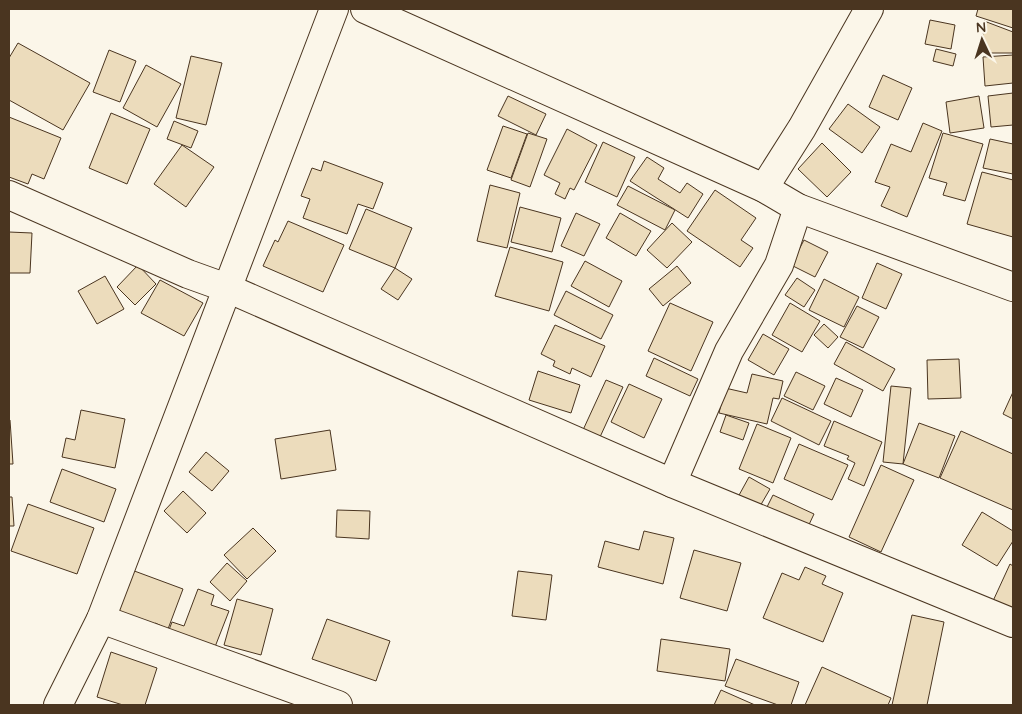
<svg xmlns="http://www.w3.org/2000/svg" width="1022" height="714" font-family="Quicksand,sans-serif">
  <rect width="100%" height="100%" fill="#fbf6e9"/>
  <g fill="#ecdcbc" stroke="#4a3520">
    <path d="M978 9H1013V28L976 16Z"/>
    <path d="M930 20 955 25 951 49 925 44Z"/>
    <path d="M984 21 1013 32V53H981Z"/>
    <path d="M18 43 90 83 63 130 9 100V58Z"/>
    <path d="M936 49 956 54 953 66 933 61Z"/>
    <path d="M109 50 136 61 120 102 93 92Z"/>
    <path d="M1013 55V83L985 86 983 57Z"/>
    <path d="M191 56 222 63 206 125 176 118Z"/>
    <path d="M146 65 181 84 157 127 123 108Z"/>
    <path d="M883 75 912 88 898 120 869 107Z"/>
    <path d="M1013 93V125L991 127 988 96Z"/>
    <path d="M508 96 546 114 536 135 498 116Z"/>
    <path d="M979 96 984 128 950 133 946 102Z"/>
    <path d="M848 104 880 127 862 153 829 129Z"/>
    <path d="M111 113 150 129 127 184 89 168Z"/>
    <path d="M9 117 61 138 44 179 32 174 28 184 9 177Z"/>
    <path d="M174 121 198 131 191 148 167 139Z"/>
    <path d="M923 123 942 131 907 217 881 206 890 187 875 182 891 144 911 152Z"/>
    <path d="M503 126 527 134 511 178 487 170Z"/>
    <path d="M567 129 597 145 574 190 570 188 565 199 555 194 560 183 544 175Z"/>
    <path d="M528 133 547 139 530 187 511 180Z"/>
    <path d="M943 133 983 144 965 201 943 195 947 183 929 178Z"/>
    <path d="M990 139 1013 144V174L983 168Z"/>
    <path d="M603 142 635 157 617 197 585 182Z"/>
    <path d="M822 143 851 172 827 197 798 169Z"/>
    <path d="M182 145 214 167 186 207 154 184Z"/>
    <path d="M647 157 664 168 658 179 680 193 687 183 703 194 688 218 630 181Z"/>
    <path d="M324 161 383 183 373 209 358 204 347 234 303 218 310 199 301 196 312 168 321 171Z"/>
    <path d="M982 172 1013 180V237L967 224Z"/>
    <path d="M490 185 520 193 507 248 477 241Z"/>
    <path d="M628 186 675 210 665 230 617 205Z"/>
    <path d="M715 190 756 218 741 240 753 248 740 267 687 231Z"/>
    <path d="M520 207 561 218 552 252 511 242Z"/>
    <path d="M366 209 412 228 395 268 349 249Z"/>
    <path d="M576 213 600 224 584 256 561 246Z"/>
    <path d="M620 213 651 231 636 256 606 238Z"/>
    <path d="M288 221 344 245 323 292 263 266 275 240 278 242Z"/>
    <path d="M672 223 692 242 667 268 647 250Z"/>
    <path d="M9 232 32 233 30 273H9Z"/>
    <path d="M804 240 828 252 815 277 791 265Z"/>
    <path d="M510 247 563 262 549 311 495 296Z"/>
    <path d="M585 261 622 281 609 307 571 286Z"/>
    <path d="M877 263 902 274 886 309 862 298Z"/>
    <path d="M138 265 156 284 135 305 117 287Z"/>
    <path d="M677 266 691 283 663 306 649 289Z"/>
    <path d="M395 268 412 279 398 300 381 289Z"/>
    <path d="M105 276 124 309 97 324 78 291Z"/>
    <path d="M797 278 815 290 804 307 785 295Z"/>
    <path d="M824 279 859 297 844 327 809 310Z"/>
    <path d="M160 280 203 303 184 336 141 313Z"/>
    <path d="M566 291 613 315 601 339 554 315Z"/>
    <path d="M670 303 713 322 691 371 648 351Z"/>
    <path d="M790 303 820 321 802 352 772 335Z"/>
    <path d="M857 306 879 317 863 348 840 337Z"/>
    <path d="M824 324 838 337 828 348 814 335Z"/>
    <path d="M555 325 605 346 591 377 572 368 570 374 553 366 555 361 541 354Z"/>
    <path d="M763 334 789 349 774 375 748 360Z"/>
    <path d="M846 342 895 369 883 391 834 364Z"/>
    <path d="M654 358 698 379 690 396 646 376Z"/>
    <path d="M959 359 961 398 928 399 927 360Z"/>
    <path d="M538 371 580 385 571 413 529 400Z"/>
    <path d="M796 372 825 386 813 410 784 396Z"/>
    <path d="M752 374 783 381 779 399 773 398 767 424 719 413 725 388 747 393Z"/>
    <path d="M836 378 863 390 851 417 824 404Z"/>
    <path d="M606 380 623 387 600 437 583 430Z"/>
    <path d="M629 384 662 399 644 438 611 422Z"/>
    <path d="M891 386 911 388 903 464 883 462Z"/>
    <path d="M1013 392V419L1003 414Z"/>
    <path d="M782 398 831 421 819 445 771 421Z"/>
    <path d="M81 410 125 419 115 468 62 457 66 438 75 440Z"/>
    <path d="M726 415 749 423 743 440 720 432Z"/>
    <path d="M9 420H10L13 464H9Z"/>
    <path d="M834 421 882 442 864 486 848 479 855 463 847 459 849 456 824 446Z"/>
    <path d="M919 423 955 436 939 478 903 464Z"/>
    <path d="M757 424 791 438 773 483 739 469Z"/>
    <path d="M330 430 336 470 281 479 275 439Z"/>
    <path d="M961 431 1013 454V510L940 478Z"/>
    <path d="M799 444 848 465 832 500 784 479Z"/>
    <path d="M206 452 229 471 212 491 189 472Z"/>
    <path d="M881 465 914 480 881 552 849 537Z"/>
    <path d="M62 469 116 489 104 522 50 502Z"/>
    <path d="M749 477 770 489 759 508 738 497Z"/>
    <path d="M183 491 206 513 187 533 164 511Z"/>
    <path d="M773 495 814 514 806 531 765 511Z"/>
    <path d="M9 497H12L14 526H9Z"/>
    <path d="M28 504 94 528 77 574 11 551Z"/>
    <path d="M337 510 370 511 369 539 336 537Z"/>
    <path d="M982 512 1013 531V541L997 566 962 545Z"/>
    <path d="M253 528 276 551 247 579 224 555Z"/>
    <path d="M644 531 674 538 663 584 598 567 605 541 639 550Z"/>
    <path d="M694 550 741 563 727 611 680 598Z"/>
    <path d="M227 563 247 581 230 601 210 582Z"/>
    <path d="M1010 564 1013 566V611L993 601Z"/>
    <path d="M805 567 826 576 822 584 843 593 823 642 763 618 782 573 799 580Z"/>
    <path d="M129 569 183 589 168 629 155 623 151 634 110 619Z"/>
    <path d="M518 571 552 575 546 620 512 616Z"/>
    <path d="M198 589 214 595 211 605 229 611 213 652 167 635 172 622 184 626Z"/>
    <path d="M237 599 273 609 261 655 224 645Z"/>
    <path d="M912 615 944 622 927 705H892Z"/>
    <path d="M327 619 390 641 376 681 312 659Z"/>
    <path d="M661 639 730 649 725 681 657 671Z"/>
    <path d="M111 652 157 668 145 705H123L97 697Z"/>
    <path d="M736 659 799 682 791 705H778L725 686Z"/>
    <path d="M822 667 891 698 888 705H805Z"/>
    <path d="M721 690 755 705H714Z"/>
  </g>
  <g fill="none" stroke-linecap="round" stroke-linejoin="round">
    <g stroke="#4a3520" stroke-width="30">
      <g id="minor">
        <path d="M365 9 764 188 798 208 1013 287"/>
        <path d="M764 188 802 128 869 9"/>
        <path d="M9 195 188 274 227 288 672 483 1013 623"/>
        <path d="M672 483 729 351 779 265 798 208"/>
        <path d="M101 619 338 705"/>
        <path d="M58 705 101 619 334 9"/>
      </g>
    </g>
    <use href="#minor" stroke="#fbf6e9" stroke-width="28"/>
  </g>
  <rect width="1022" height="714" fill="none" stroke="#4a3520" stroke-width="20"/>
  <g transform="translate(982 40) rotate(356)" stroke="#fbf6e9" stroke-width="4" paint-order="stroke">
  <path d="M0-4L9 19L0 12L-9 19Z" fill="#4a3520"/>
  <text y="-8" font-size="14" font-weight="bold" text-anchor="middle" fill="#4a3520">N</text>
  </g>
</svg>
